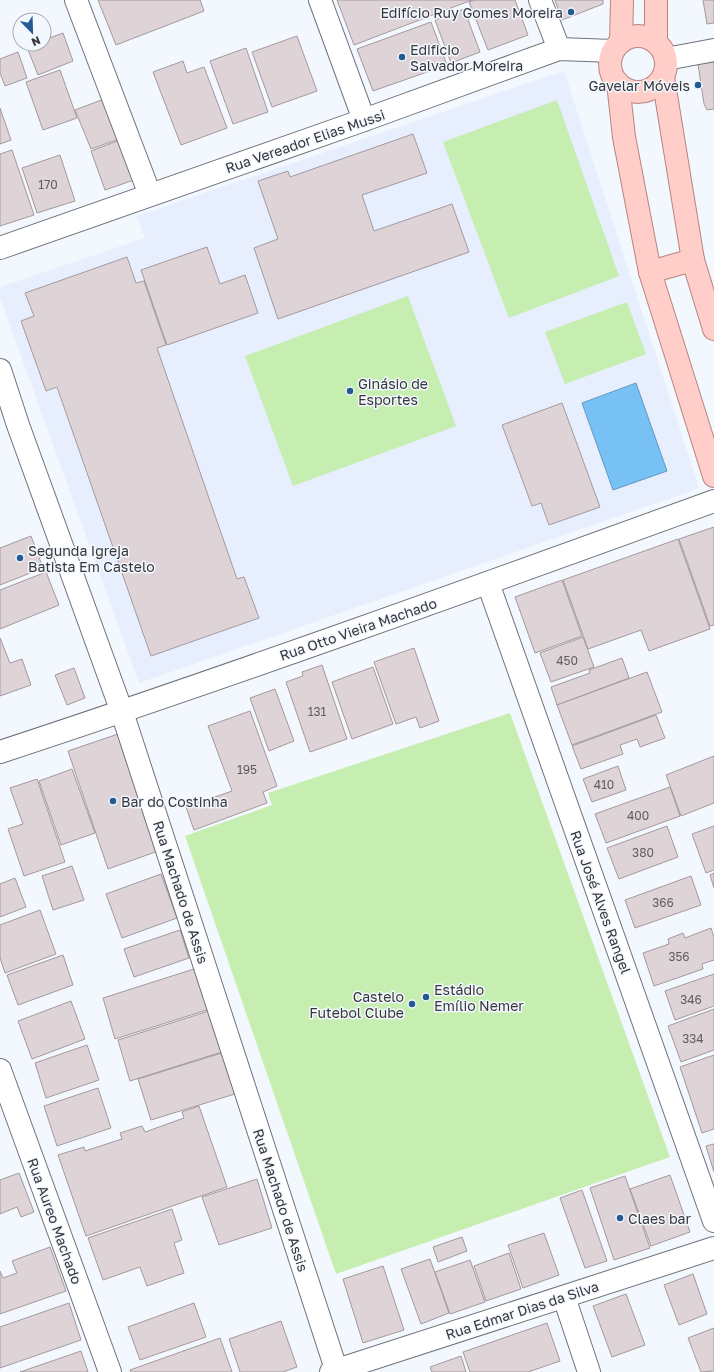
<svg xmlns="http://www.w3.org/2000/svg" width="714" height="1372" font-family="'Golos Text',sans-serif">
  <rect width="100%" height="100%" fill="#f3f7fe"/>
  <path fill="#e7eefe" d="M564 71 699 488 139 683 0 298V287L145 238 137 216Z"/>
  <g fill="#c5eeb0">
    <path d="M557 100 619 276 509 318 443 142Z"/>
    <path d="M408 296 456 426 293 486 245 356Z"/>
    <path d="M627 302 646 354 565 384 545 332Z"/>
    <path d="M510 713 670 1157 336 1274 185 836 272 805 268 793Z"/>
  </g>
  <path fill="#78c1f4" stroke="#6498bc" d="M636 383 667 471 613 490 582 403Z"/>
  <g fill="#ded3d7" stroke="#a4999d">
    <path d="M98 0H200L204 11 116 45Z"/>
    <path d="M337 0H472L354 45Z"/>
    <path d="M475 0H515L528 35 488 50 469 2Z"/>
    <path d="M555 0H603V4L562 20Z"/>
    <path d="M703 0H714V23L707 24Z"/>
    <path d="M464 9 480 52 451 63 435 20Z"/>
    <path d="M431 22 447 65 373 91 357 49Z"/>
    <path d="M63 33 73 61 38 75 27 47 35 44H44V40Z"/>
    <path d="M297 36 317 91 272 107 252 52Z"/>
    <path d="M246 48 268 112 233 124 210 61Z"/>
    <path d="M18 52 27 78 5 86 0 73V59Z"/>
    <path d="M183 61 187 73 204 67 227 128 181 145 153 72Z"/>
    <path d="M714 62V109L707 110 704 104 698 64Z"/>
    <path d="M60 70 77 118 43 130 26 82Z"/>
    <path d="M104 99 119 139 91 149 75 110Z"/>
    <path d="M0 108 11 140 0 144Z"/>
    <path d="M413 134 427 173 362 195 374 231 452 204 469 252 278 319 254 248 278 239 258 181 288 171 290 177Z"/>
    <path d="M120 140 134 180 105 190 91 151Z"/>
    <path d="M12 150 34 215 0 226V154Z"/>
    <path d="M60 155 75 201 37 213 22 168Z"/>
    <path d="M207 247 220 284 245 275 258 313 167 345 141 270Z"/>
    <path d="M127 257 136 283 144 281 166 345 157 348 237 579 244 577 259 618 151 656 57 387 46 391 21 321 34 316 25 293Z"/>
    <path d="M562 403 600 507 549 525 541 503 532 506 502 425Z"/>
    <path d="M714 527V625L710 626 679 539Z"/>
    <path d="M31 536 43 568 0 585V548Z"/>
    <path d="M678 539 710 629 649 651 641 630 588 649 563 580Z"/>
    <path d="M46 572 59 605 0 629V590Z"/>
    <path d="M562 580 582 636 535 653 515 597Z"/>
    <path d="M583 637 594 667 551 682 540 653Z"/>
    <path d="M0 638 10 663 22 659 31 685 0 696Z"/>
    <path d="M414 648 439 721 420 728 416 717 396 724 374 662Z"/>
    <path d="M622 658 629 678 557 705 551 687 590 673 589 670Z"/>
    <path d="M322 665 347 739 310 752 286 682 303 676 302 672Z"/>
    <path d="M373 667 393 724 352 739 332 682Z"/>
    <path d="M74 668 85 698 67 705 55 675Z"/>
    <path d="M647 672 662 712 572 745 557 705Z"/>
    <path d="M275 689 294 741 269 751 250 698Z"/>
    <path d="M250 711 277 786 263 792 267 803 194 830 186 807 232 791 208 726Z"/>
    <path d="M656 715 665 738 640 747 637 739 620 745 623 754 581 769 572 746Z"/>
    <path d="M118 734 158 851 108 869 68 751Z"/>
    <path d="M714 756V803L681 816 666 775Z"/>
    <path d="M618 766 626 790 592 802 583 779Z"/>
    <path d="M72 769 95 833 61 845 39 781Z"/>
    <path d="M37 779 65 862 24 876 8 829 23 824 10 788Z"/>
    <path d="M670 787 680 816 606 843 595 814Z"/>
    <path d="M667 826 678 857 619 879 607 848Z"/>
    <path d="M714 826V870L706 873 692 834Z"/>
    <path d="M72 866 84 900 53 910 42 876Z"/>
    <path d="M714 873V888L710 875Z"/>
    <path d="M161 874 177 918 122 938 106 894Z"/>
    <path d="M691 876 701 905 635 928 625 900Z"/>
    <path d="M15 878 26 907 0 917V884Z"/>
    <path d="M40 910 56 954 5 973 0 958V925Z"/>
    <path d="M711 928 714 937V960L702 964 703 969 654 986 643 953 669 944 668 939 683 933 685 938Z"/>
    <path d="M180 930 189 958 134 977 124 949Z"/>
    <path d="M63 955 73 985 18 1005 7 975Z"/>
    <path d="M197 968 210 1009 115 1039 103 998Z"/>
    <path d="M714 974V1006L675 1020 665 991Z"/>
    <path d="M71 1001 85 1039 32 1059 18 1021Z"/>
    <path d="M714 1009V1050L681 1062 668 1026Z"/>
    <path d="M212 1010 225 1051 130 1081 118 1040Z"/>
    <path d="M87 1045 99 1080 46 1098 35 1063Z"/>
    <path d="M225 1052 238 1093 151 1120 138 1079Z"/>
    <path d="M714 1055V1129L702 1133 680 1067Z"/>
    <path d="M98 1088 111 1128 57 1146 44 1106Z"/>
    <path d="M199 1106 227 1187 86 1236 58 1155 84 1147 85 1151 122 1139 120 1133 142 1126 145 1132 184 1118 182 1112Z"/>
    <path d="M714 1144V1172L706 1146Z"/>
    <path d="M19 1173 34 1212 21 1217 17 1207 0 1214V1180Z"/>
    <path d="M670 1175 690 1232 651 1246 630 1189Z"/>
    <path d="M625 1176 650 1248 614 1260 590 1188Z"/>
    <path d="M257 1179 272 1228 219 1245 202 1197Z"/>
    <path d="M582 1190 607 1261 585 1268 560 1198Z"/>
    <path d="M172 1209 182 1240 174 1243 184 1273 147 1286 140 1267 103 1280 88 1238Z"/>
    <path d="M544 1233 559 1275 523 1288 508 1245Z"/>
    <path d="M462 1237 467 1251 438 1262 433 1247Z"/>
    <path d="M50 1247 66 1291 0 1314V1271L3 1278 17 1273 12 1261Z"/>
    <path d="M509 1253 521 1289 486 1301 474 1266Z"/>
    <path d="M430 1259 449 1313 421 1324 401 1269Z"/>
    <path d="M470 1260 485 1302 450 1314 435 1272Z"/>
    <path d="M383 1266 404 1330 363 1343 343 1279Z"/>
    <path d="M693 1274 707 1314 679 1325 664 1285Z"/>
    <path d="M626 1294 645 1345 612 1357 593 1306Z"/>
    <path d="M69 1303 81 1340 0 1368V1327Z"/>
    <path d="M194 1303 206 1337 140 1360 128 1327Z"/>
    <path d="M281 1321 297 1367 283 1372H240L229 1339Z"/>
    <path d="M547 1323 560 1361 528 1372H470L463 1352Z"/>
    <path d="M714 1328V1371L701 1372 688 1338Z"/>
    <path d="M220 1338 232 1372H131L130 1370Z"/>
    <path d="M81 1351 88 1372H20Z"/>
    <path d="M461 1356 466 1372H432L430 1367Z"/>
  </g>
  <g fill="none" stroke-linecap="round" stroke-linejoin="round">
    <g stroke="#6f737b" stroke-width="24">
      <g id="street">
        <path d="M76 0 150 195"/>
        <path d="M320 0 364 120"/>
        <path d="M540 0 559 49"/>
        <path d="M666 59 714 50"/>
        <path d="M0 248 364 120 559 49 613 51"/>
        <path d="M0 370 18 425 122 712 337 1372"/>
        <path d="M488 583 714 1221"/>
        <path d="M0 752C240 673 477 587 714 501"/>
        <path d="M0 1070 110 1372"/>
        <path d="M564 1297 589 1372"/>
        <path d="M331 1372 714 1248"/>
      </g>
    </g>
    <g stroke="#b88480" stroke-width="24">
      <g id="primary">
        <circle cx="638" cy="64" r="28"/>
        <path d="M621 42 622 0"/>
        <path d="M656 42V0"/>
        <path d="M663 77 693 260 714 329"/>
        <path d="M618 83 624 137 650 272 714 476"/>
        <path d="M650 272 693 260"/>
      </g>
    </g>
    <use href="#street" stroke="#fff" stroke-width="22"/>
    <use href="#primary" stroke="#ffcec9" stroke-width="22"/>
  </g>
  <g fill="#245a92" stroke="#f3f7fe" stroke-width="1.5">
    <circle cx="571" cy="12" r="4"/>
    <circle cx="402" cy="57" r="4"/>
    <circle cx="698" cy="85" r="4"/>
    <circle cx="350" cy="391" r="4"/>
    <circle cx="20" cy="558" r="4"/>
    <circle cx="113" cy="801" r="4"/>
    <circle cx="426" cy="997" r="4"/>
    <circle cx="412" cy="1004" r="4"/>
    <circle cx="620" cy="1218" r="4"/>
  </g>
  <g text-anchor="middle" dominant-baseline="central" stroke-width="3" stroke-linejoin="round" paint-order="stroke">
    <g font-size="12" fill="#5f5e61">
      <text x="48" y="184">170</text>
      <text x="567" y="660">450</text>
      <text x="317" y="711">131</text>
      <text x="247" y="769">195</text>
      <text x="604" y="784">410</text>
      <text x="638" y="815">400</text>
      <text x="643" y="852">380</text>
      <text x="663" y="902">366</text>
      <text x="679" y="956">356</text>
      <text x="691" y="999">346</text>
      <text x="693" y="1038">334</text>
    </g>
    <g font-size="14" fill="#35373a" stroke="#f3f7fe" text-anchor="start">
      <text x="563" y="12" text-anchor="end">Edifício Ruy Gomes Moreira</text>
      <text x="410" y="49">Edificio<tspan x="410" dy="16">Salvador Moreira</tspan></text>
      <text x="690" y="85" text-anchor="end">Gavelar Móveis</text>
      <text x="358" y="383">Ginásio de<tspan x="358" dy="16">Esportes</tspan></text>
      <text x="28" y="550">Segunda Igreja<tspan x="28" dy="16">Batista Em Castelo</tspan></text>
      <text x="121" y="801">Bar do Costinha</text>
      <text x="434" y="989">Estádio<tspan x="434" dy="16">Emílio Nemer</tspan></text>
      <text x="404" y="996" text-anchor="end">Castelo<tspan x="404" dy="16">Futebol Clube</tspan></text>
      <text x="628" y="1218">Claes bar</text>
    </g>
    <g font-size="14" fill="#35373a" stroke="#f3f7fe">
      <text transform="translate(305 141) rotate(-19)">Rua Vereador Elias Mussi</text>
      <text transform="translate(358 629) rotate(-19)">Rua Otto Vieira Machado</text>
      <text transform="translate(181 892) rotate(72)">Rua Machado de Assis</text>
      <text transform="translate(601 902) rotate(70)">Rua José Alves Rangel</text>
      <text transform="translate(281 1200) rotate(72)">Rua Machado de Assis</text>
      <text transform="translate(55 1221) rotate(70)">Rua Aureo Machado</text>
      <text transform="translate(522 1310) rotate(-18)">Rua Edmar Dias da Silva</text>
    </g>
  </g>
  <g transform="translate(32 32) rotate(157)"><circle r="19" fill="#f3f7fe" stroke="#a7aab0"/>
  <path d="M0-3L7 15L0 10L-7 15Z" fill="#245a92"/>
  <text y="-6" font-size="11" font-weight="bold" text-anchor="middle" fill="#35373a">N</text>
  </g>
</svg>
